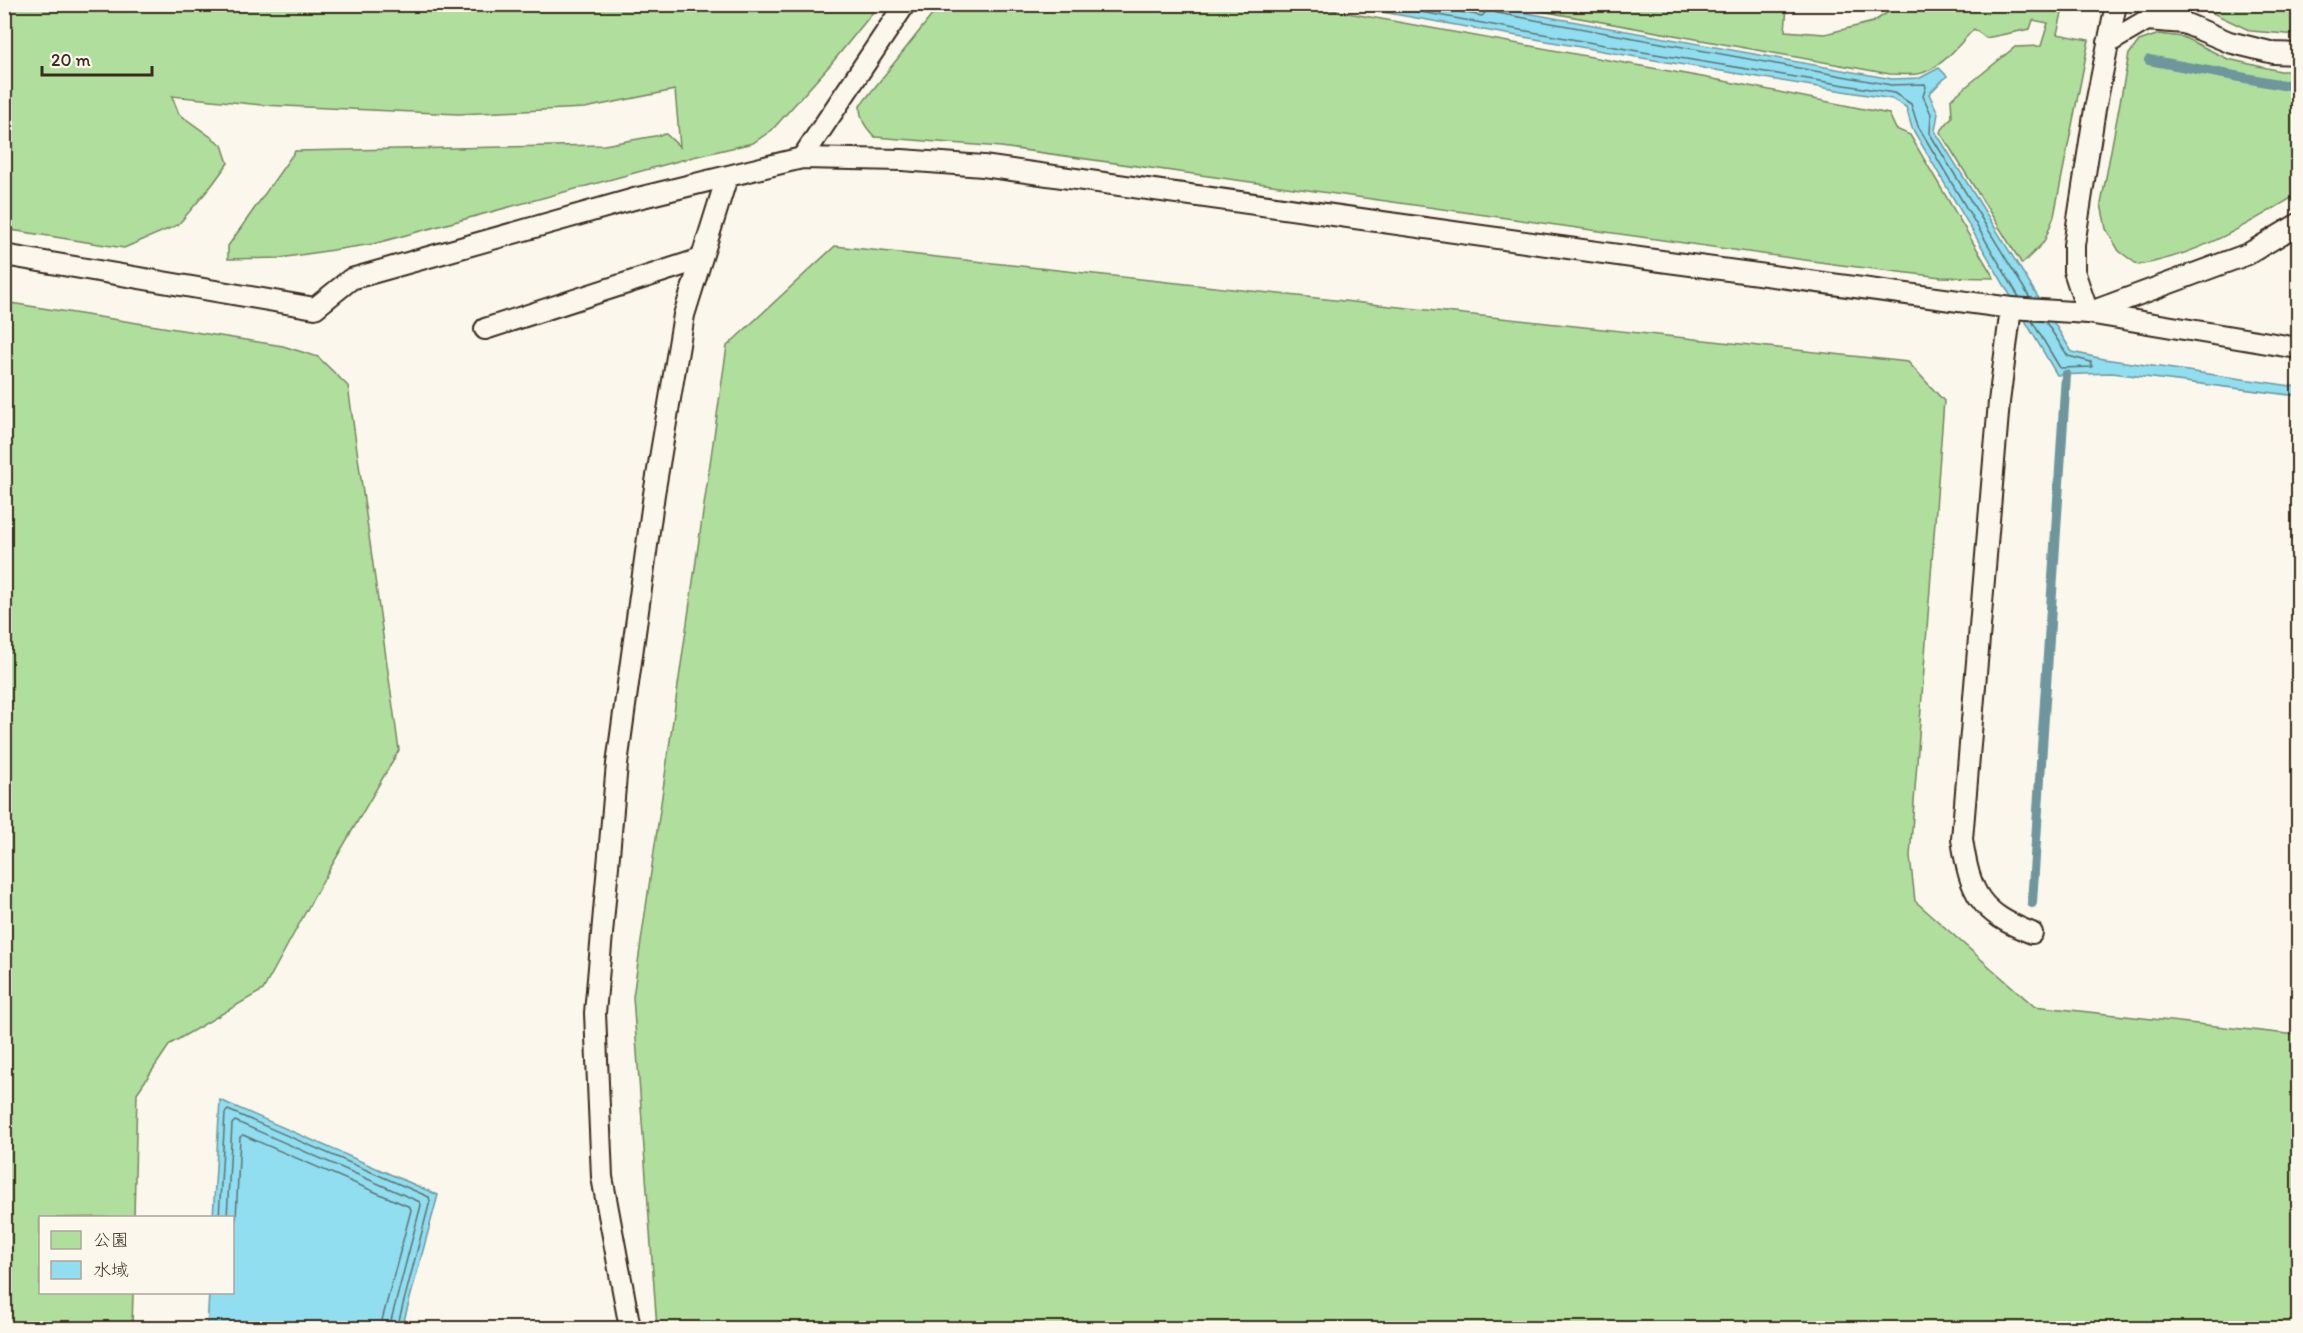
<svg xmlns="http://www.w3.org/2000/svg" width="2303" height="1333" font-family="Itim,'Klee One',sans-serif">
  <rect width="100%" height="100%" fill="#fbf7ec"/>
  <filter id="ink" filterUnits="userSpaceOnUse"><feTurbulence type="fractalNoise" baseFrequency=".0167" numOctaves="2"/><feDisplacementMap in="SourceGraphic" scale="12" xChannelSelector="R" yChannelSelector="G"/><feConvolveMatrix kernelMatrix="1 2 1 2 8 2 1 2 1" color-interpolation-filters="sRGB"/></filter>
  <g filter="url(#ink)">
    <g fill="#afde9d" stroke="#75845e" stroke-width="1.5">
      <path d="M4 5 5 4 879 5 831 64 772 130 753 143 693 157 373 244 280 258 228 259V246L295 151 604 145 666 134 680 147 675 90 585 108 458 114 262 105 172 96 179 114 222 145 228 163 212 185 178 225 124 248 5 229Z"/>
      <path d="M940 5H1304L1724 81 1889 114 1896 129 1910 135 1994 278 1941 277 1841 265 1001 147 875 137C866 128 860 120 860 106Z"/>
      <path d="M1508 5H1772L1787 7 1785 31 1825 34 1873 22 1899 5H2064L2057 34 2089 40 2054 216 2044 242 2022 264 1940 132 1952 117 1951 99 2015 47 2041 46 2048 23 2033 20 2030 29 1986 38 1974 29C1959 44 1941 70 1918 74 1909 75 1899 74 1890 74Z"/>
      <path d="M2201 5H2298V35L2251 31 2206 10Z"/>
      <path d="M2159 34 2183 37 2228 59 2280 71H2298V194C2246 225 2199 255 2138 265L2119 251 2106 229 2101 204 2129 54 2139 41Z"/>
      <path d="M835 246 1908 362 1944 401 1910 856 1915 901 2034 1006 2298 1035V1328H657L633 997 727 346Z"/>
      <path d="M4 302 283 346 318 357 348 386 399 750 321 884 263 990 170 1044 137 1093 134 1217 40 1218V1292L133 1293 132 1328H5Z"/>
    </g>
    <g fill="#90def0" stroke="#6e969c" stroke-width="1.5">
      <path d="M1343 5H1482L1892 79 1920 78 1939 68 1947 76 1929 94 1938 113 1935 131 2072 352 2104 359 2298 387V396L2112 373 2057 375 1912 128 1906 107 1892 99 1642 58Z"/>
      <path d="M220 1100 438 1195 402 1328H207L209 1293 232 1292V1218L213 1217Z"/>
    </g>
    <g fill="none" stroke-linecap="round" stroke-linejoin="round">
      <g stroke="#5d7272" stroke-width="1.5">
        <path d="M1377 4 1643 52 1894 93 1911 104 1918 126 2019 297"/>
        <path d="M1420 4 1482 16 1485 13 1484 4"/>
        <path d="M1491 4 1492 10 1497 13 1891 85 1925 84 1926 87 1923 96 1931 114 1930 134 2030 298"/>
        <path d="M2032 321 2060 368 2092 367 2091 362 2068 356 2045 321"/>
        <path d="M219 1218 225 1113 228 1110 429 1197 430 1201 397 1328"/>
        <path d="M227 1218 232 1124 235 1121 420 1202 421 1205 389 1328"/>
        <path d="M232 1228 236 1219 240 1137 243 1135 410 1207 411 1210 380 1328"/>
      </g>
      <g stroke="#6e969c" stroke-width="10">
        <path d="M2149 60 2283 85 2298 84"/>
        <path d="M2032 903 2066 375"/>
      </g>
      <g stroke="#3b2a1e" stroke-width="24">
        <g id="service">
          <path d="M2116 4 2095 109 2074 245V271L2088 313 2248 254 2298 224"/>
          <path d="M2167 4 2184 23 2229 42 2274 53 2298 54"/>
          <path d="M2108 43 2147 20 2184 23"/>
          <path d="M802 158 905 4"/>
          <path d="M4 255 315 308 351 279 634 199 802 158 902 160 983 166 1661 261 2011 308 2088 313 2298 348"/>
          <path d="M2011 308 1999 402 1962 839C1970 894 1980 913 2032 933"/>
          <path d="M485 329 701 259"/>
          <path d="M630 1328 602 1177 595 1013 617 764 654 494 684 315 727 177"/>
        </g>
      </g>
      <use href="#service" stroke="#fbf7ec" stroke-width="20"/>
    </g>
  </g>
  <rect width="2303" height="1333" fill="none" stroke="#fbf7ec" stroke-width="24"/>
  <rect x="12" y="12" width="2279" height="1309" fill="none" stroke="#3b2a1e" stroke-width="2" filter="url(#ink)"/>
  <rect x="39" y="1216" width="195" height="78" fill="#fbf7ec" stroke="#aea59a" stroke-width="1.5"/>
  <rect x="51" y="1231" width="30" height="18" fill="#afde9d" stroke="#aea59a" stroke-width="1.5"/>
  <text x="93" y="1246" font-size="18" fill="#3b2a1e">公園</text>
  <rect x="51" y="1261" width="30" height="18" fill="#90def0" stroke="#aea59a" stroke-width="1.5"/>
  <text x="93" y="1276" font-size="18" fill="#3b2a1e">水域</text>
  <path d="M42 66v9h110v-9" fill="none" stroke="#3b2a1e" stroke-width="3"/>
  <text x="51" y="66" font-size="18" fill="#3b2a1e" stroke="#fbf7ec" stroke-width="4.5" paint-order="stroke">20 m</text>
</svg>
